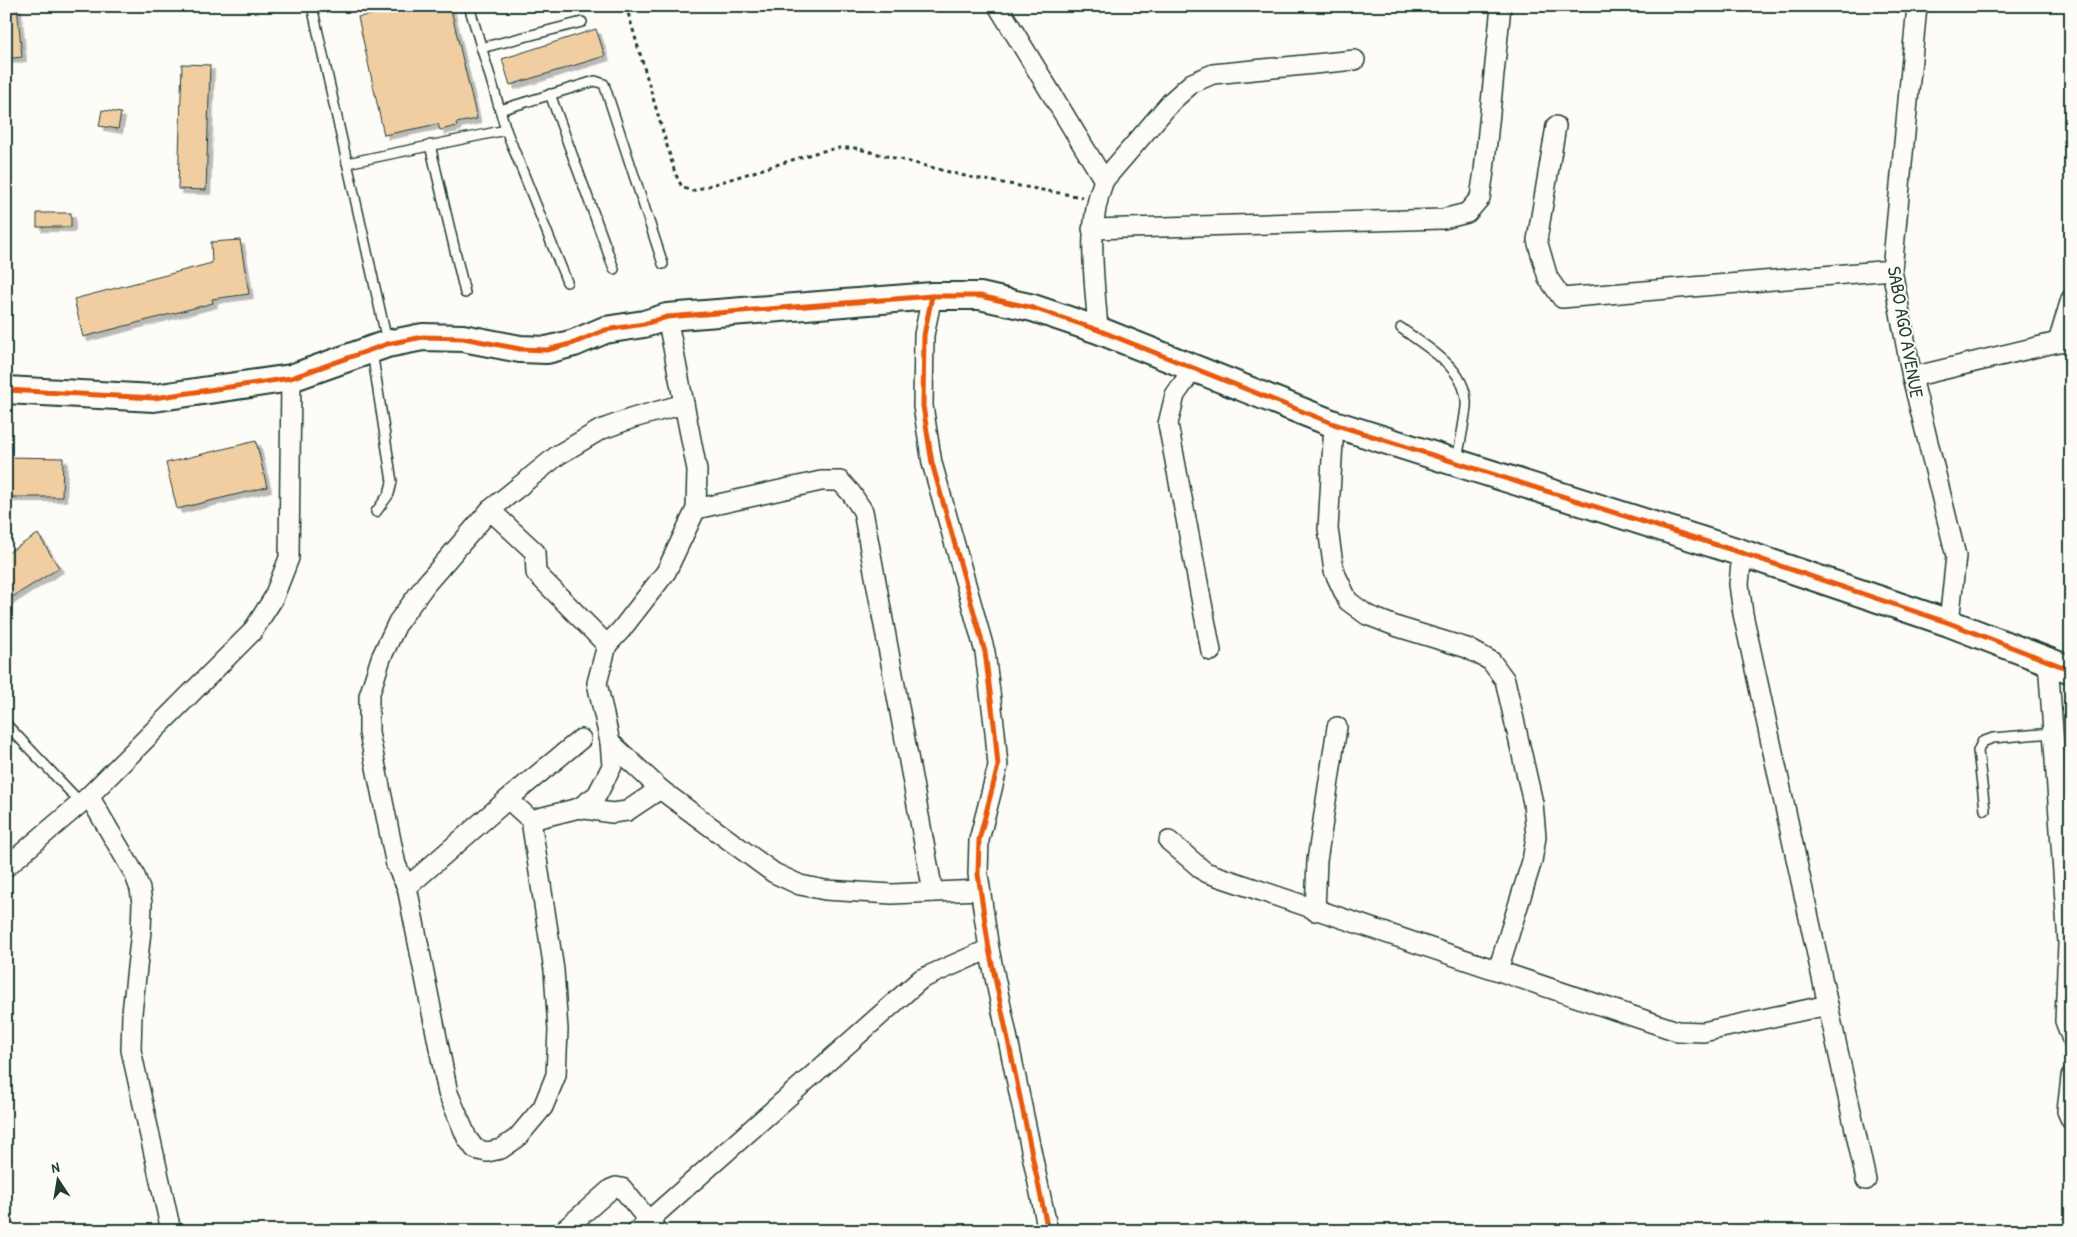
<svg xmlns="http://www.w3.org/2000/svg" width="2077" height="1237" font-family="'Patrick Hand',sans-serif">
  <defs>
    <filter id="shadow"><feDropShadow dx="4.5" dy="4.5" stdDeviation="0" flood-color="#0004"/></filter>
  </defs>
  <rect width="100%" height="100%" fill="#fdfcf7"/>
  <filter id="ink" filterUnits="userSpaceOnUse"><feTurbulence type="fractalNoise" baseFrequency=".02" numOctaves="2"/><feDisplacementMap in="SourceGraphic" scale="10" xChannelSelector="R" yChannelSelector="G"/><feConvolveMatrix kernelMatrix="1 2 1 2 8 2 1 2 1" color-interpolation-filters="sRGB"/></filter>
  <g filter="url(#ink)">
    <g fill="#f1cea2" stroke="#1f3d34" filter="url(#shadow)">
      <path d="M6 6H17L22 57 6 59Z"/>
      <path d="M417 6H450L477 119 456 123 457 126 440 130 438 124 384 135 358 17Z"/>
      <path d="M596 29 605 56 510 85 502 59Z"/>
      <path d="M182 64 210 65 206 190 178 189Z"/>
      <path d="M102 110 121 113 118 129 99 126Z"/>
      <rect x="37" y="213" width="34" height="14"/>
      <path d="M240 240 249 294 212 299 213 303 83 337 74 299 212 263 211 242Z"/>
      <path d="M256 441 267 487 177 509 166 463Z"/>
      <path d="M6 457 63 458 62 497H6Z"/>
      <path d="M38 534 59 568 6 601V554Z"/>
    </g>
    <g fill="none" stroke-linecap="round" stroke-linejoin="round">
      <g stroke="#1f3d34" stroke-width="12">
        <g id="lane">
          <path d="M312 6 387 341"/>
          <path d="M469 6 506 130"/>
          <path d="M481 48 582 22"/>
          <path d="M550 94 614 269"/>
          <path d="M500 110 595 81 604 84 663 264"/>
          <path d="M430 145 465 293"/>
          <path d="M347 163 506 130 567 282"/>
          <path d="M1401 328C1427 348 1469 369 1466 407 1464 425 1460 443 1457 460"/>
          <path d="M372 351 392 482 389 494 376 512"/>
          <path d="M6 724 81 803"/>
          <path d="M1985 810 1978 751 1982 742 1993 738 2053 733"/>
        </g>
      </g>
      <g stroke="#1f3d34" stroke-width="22">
        <g id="street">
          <path d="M998 6 1104 180C1085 228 1095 280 1098 330"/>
          <path d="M1917 6 1892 270 1912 377 1956 556 1949 623"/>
          <path d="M1556 126 1537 240 1548 278 1562 298 1892 270"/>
          <path d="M1104 180 1172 101 1192 83 1213 74 1355 60"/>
          <path d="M1092 229 1443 219 1467 213 1480 198 1484 171 1501 6"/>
          <path d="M932 296 924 335 923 406 932 463 985 652 995 732 998 766 979 840 978 874 989 949 1048 1231"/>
          <path d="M2058 342 2071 299"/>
          <path d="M1194 368 1175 395 1168 424 1211 651"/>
          <path d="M1912 377 2058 342 2071 341"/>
          <path d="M1334 424 1328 529 1334 571 1348 601 1367 615 1398 627 1467 648 1491 661 1505 680 1533 803 1536 837 1532 861 1498 970"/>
          <path d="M696 509 821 481H840L851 493 863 511 933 892"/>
          <path d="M490 510 535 552 536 573 607 645"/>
          <path d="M1742 553 1739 584 1743 614 1866 1180"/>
          <path d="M2048 661 2068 943 2065 1021 2071 1037"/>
          <path d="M610 742 660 789 711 827 774 873 800 885 825 890 892 894 980 890"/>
          <path d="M89 796 134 873 140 889 142 903 141 931 132 1013 131 1050 171 1231"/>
          <path d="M508 799 531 820 554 970 558 1030 556 1075 543 1107 517 1138 501 1149 487 1152 475 1149 467 1138 448 1093 407 887Z"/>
          <path d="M508 799 581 739"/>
          <path d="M579 808 612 813 627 811 660 789"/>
          <path d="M531 820 579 808 597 795 612 766 610 742 597 683 607 645 621 630 666 572 696 509 697 470 667 317"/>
          <path d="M1169 841 1205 872 1677 1031 1703 1032 1828 1005"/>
          <path d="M6 867 89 796 252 632 273 599 289 558 291 378"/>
          <path d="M407 887 396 865 369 733V696L381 658 398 622 426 584 490 510 558 455 600 430 633 418 684 404"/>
          <path d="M1315 911 1317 861 1337 727"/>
          <path d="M2071 1077 2067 1111 2071 1120"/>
          <path d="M563 1231 611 1189 616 1187 622 1188 657 1231"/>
          <path d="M637 1231 921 979 989 949"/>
        </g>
      </g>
      <g stroke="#1f3d34" stroke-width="30">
        <path id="secondary" d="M6 390 154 398 291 378 387 344 423 337 463 338 520 349 547 350 574 343 605 330 644 324 667 317 932 296H980L1033 308 1098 330 1334 424 1742 553 1949 623 2071 670"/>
      </g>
      <path stroke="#1f3d34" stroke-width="3" stroke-dasharray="4 4" stroke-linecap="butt" d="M626 6 675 173 682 187 692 191 818 152 839 148H855L969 177 1082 197"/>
      <use href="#lane" stroke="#fdfcf7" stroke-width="9"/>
      <use href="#street" stroke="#fdfcf7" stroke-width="19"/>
      <use href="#secondary" stroke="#fdfcf7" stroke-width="26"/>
      <g stroke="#fdfcf7" stroke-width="8">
        <g id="cycleway">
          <path d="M932 296 924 335 923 406 932 463 985 652 995 732 998 766 979 840 978 874 989 949 1048 1231"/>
          <path d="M6 390 154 398 291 378 387 344 423 337 463 338 520 349 547 350 574 343 605 330 644 324 667 317 932 296H980L1033 308 1098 330 1334 424 1742 553 1949 623 2071 670"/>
        </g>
      </g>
      <use href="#cycleway" stroke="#e8590c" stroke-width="5"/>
    </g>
  </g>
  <g text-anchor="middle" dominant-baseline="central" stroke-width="4" stroke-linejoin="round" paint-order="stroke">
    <g font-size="19" fill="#1f3d34" stroke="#fdfcf7">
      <text transform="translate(1906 332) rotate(80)">SABO AGO AVENUE</text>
    </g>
  </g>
  <rect width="2077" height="1237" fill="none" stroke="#fdfcf7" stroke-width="25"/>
  <rect x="12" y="12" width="2052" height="1212" fill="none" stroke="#1f3d34" stroke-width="2" filter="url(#ink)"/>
  <g transform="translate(58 1180) rotate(348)" stroke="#fdfcf7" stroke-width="4" paint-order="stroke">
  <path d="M0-4L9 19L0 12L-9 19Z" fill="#1f3d34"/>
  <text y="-8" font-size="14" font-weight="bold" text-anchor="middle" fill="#1f3d34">N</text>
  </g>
</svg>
